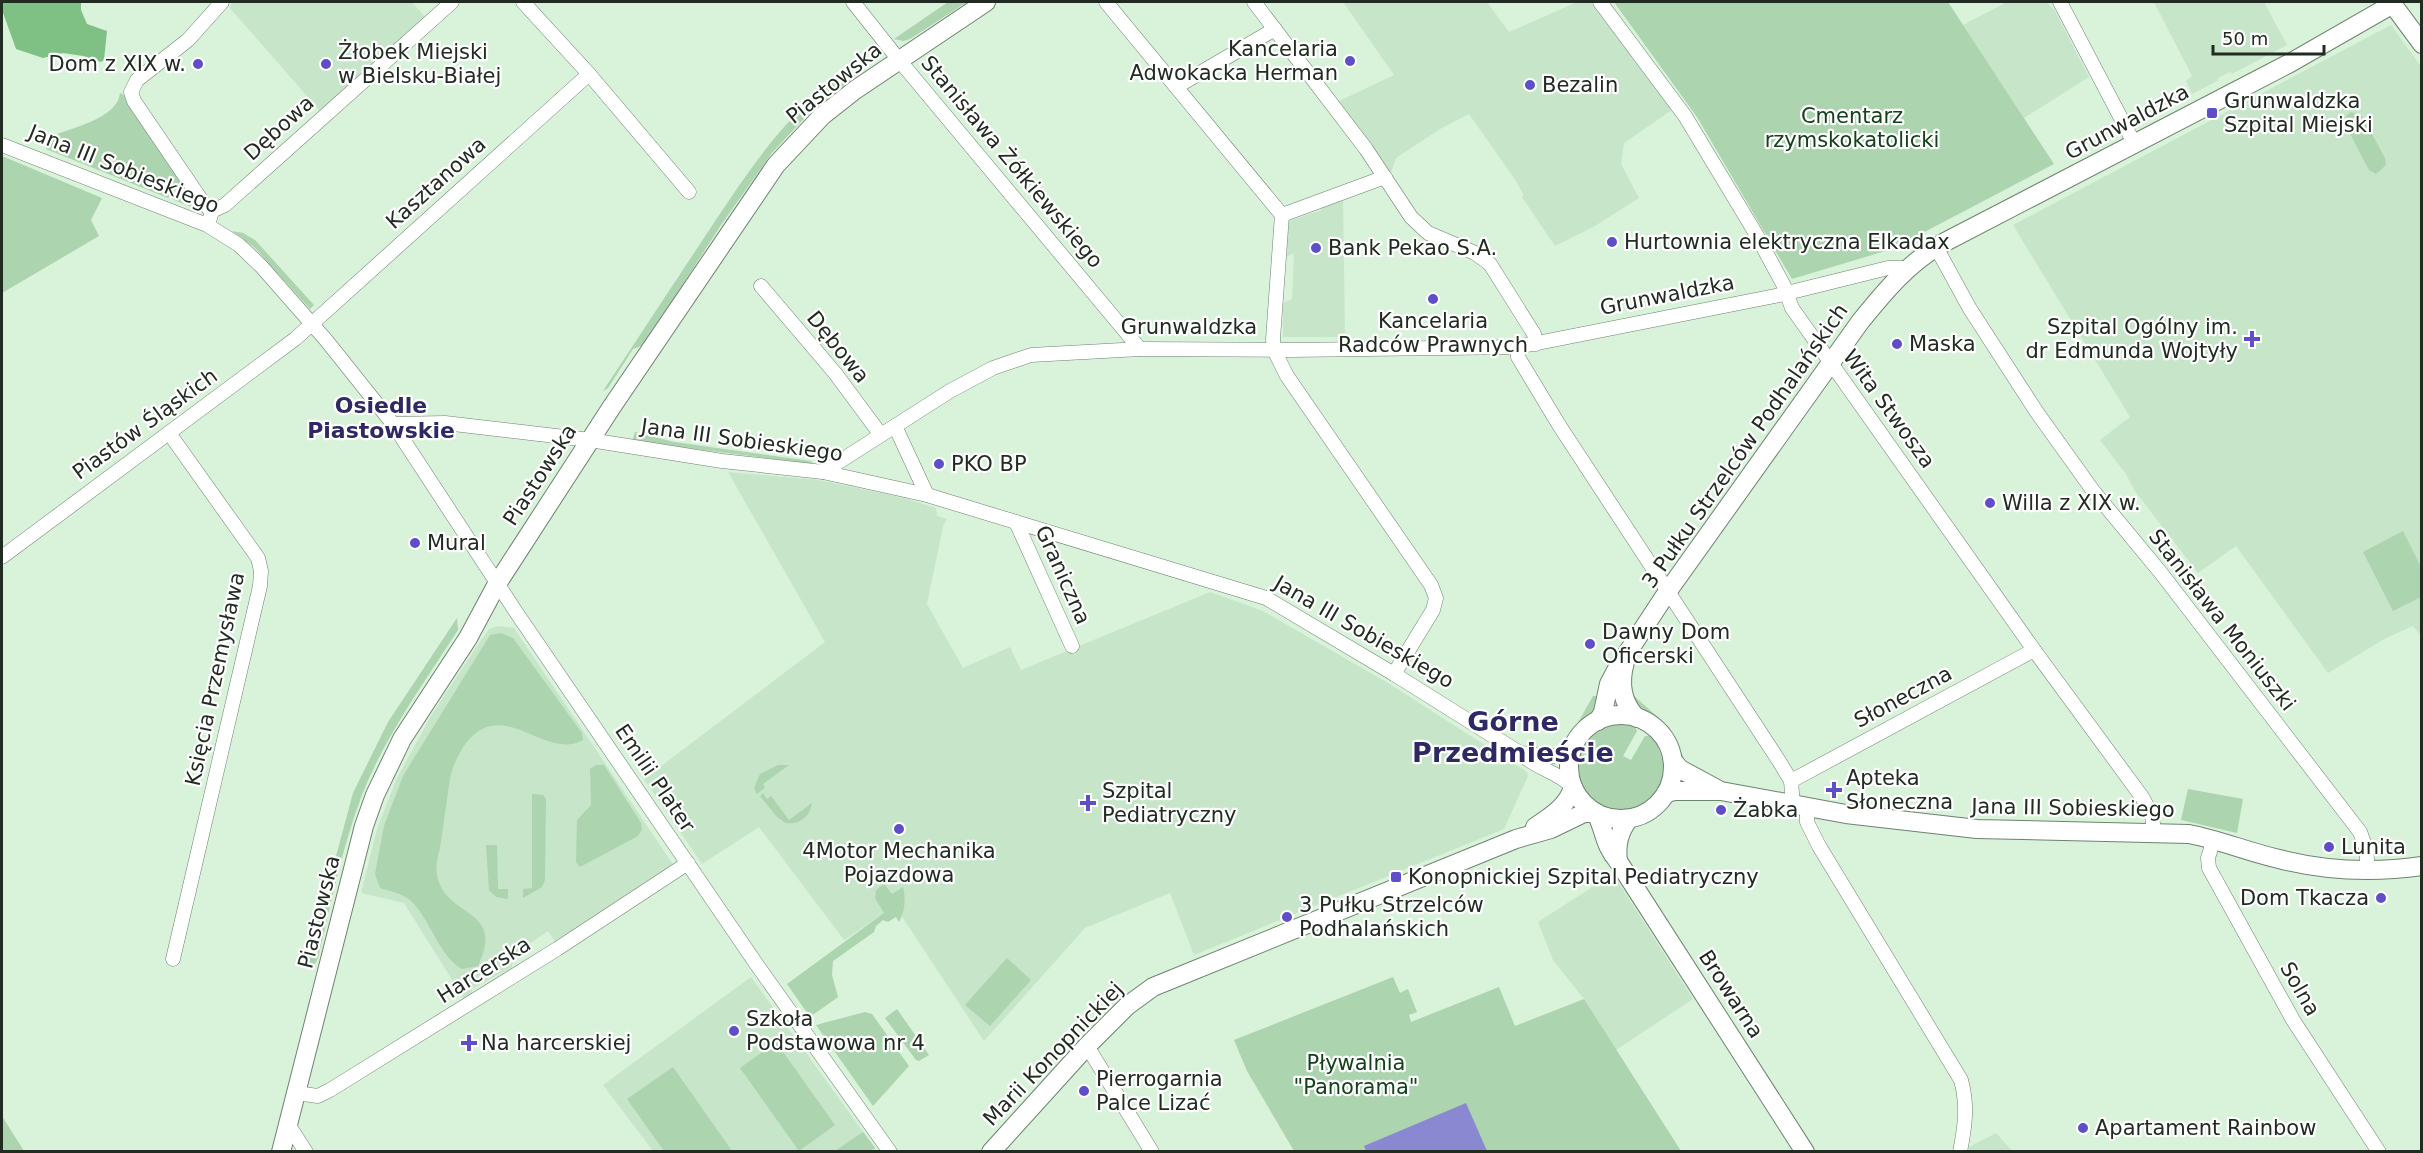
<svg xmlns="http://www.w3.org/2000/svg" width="2423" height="1153" font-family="'DejaVu Sans',sans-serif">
  <rect width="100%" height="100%" fill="#d9f2da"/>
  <g fill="#c7e5c9">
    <path d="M233 2H412L425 17 321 112 229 7Z"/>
    <path d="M1343 2H1487L1509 32 1577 2H1591L1672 110 1624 143 1621 164 1639 198 1595 226 1555 246 1522 197 1524 196 1516 181 1469 114 1440 129 1396 158 1390 175 1335 103 1394 75Z"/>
    <path d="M2007 2H2047L2055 11 2089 77 2024 118 1963 25Z"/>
    <path d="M2154 2H2264L2287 45 2232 74 2230 72 2218 78 2219 80 2192 94 2186 81 2192 76Z"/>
    <path d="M2391 25 2422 68 2421 636 2413 626 2386 638 2328 673 2236 546 2198 573 2134 490 2126 474 2100 440 2130 417 2013 225Z"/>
    <path d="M1343 199 1345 337H1283V303L1292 299 1294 253 1286 257 1289 221 1322 210 1321 207Z"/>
    <path d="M728 472 819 480 904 498 936 508 937 516 947 519 943 526 927 604 963 668 1010 647 1021 670 1210 592 1263 611 1388 683 1527 772 1528 776 1504 829 1194 955 1170 893 1085 928 984 1041 895 906 844 940 759 827 702 864 644 779 825 642Z"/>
    <path d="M498 626 514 628 674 866 555 941 548 931 514 955 512 967 472 989 471 999 466 1002 404 903 361 893 377 829 397 778 431 716 477 646 489 629Z"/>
    <path d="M1613 874 1693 999 1616 1050 1584 999 1553 960 1538 922Z"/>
    <path d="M751 977 877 1151H653L603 1085Z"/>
    <path d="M1996 1133 2012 1151H1968L1969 1147Z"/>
  </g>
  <g fill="#acd4ae">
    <path d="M948 2H967L910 39 903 41 894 39Z"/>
    <path d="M1614 2H1948L2054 164 1892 249 1792 279 1697 117Z"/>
    <path d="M861 62 863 65 859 73 809 113 771 154 721 225 644 345 633 349 608 388 603 391C634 344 665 297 696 250 742 181 788 104 861 62Z"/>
    <path d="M120 93 124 95 184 181 168 198 46 149 51 136C72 128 118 118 120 93Z"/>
    <path d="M2351 112 2362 116 2385 158 2386 165 2376 174 2369 170 2346 126V116Z"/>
    <path d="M2 156 102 198 91 220 99 236 2 293Z"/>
    <path d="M183 189 196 205 194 208 174 200V198Z"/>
    <path d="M232 231 243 233 255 240 314 305 310 309 254 247Z"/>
    <path d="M635 432 674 442 811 461 813 464 632 441Z"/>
    <path d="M2403 531 2421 567V597L2393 611 2363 552Z"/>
    <path d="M457 618 458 630C424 683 385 736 362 795 342 847 331 904 318 958L315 964H307L353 793 388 722Z"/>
    <path d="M501 633 513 638 582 733 583 740C545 762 504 695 466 743 458 754 450 771 449 785 446 806 443 827 440 848 438 856 435 867 437 875 446 920 506 906 478 966L462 969C438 955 431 920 411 901 404 894 389 891 380 888L375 874 384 826 403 776 490 635Z"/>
    <path d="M1593 696H1599L1591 714 1577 728 1576 726Z"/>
    <path d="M1634 696 1669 727 1684 758 1682 759C1677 749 1675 738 1667 729 1656 716 1643 712 1631 697Z"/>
    <path d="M1621 724 1635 727 1637 731 1623 756 1631 760 1645 736H1651C1694 792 1612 841 1583 787 1578 776 1576 762 1582 751 1590 734 1603 726 1621 724Z"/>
    <path d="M596 765H604L641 823 642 829 638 836 580 867 576 862 577 820 591 805 590 769Z"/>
    <path d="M778 765H789L763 784 765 788 757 794 754 788 760 774Z"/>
    <path d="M2188 789 2243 799 2237 833 2181 820Z"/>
    <path d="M763 793 767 799 771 796 789 820 812 803C810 817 799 825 786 823L777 817 760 796Z"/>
    <path d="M532 794 543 795 546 799 545 880 542 887 523 898V889L532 888Z"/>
    <path d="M486 845H497L498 889H508V899L496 897 489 890Z"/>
    <path d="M884 884 892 894 903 887C906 899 905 911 899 922L896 917 888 922 883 920 876 926 874 932 833 961 832 975 838 997 810 1017 787 984 884 913 875 898 876 890Z"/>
    <path d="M1007 958 1031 980 990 1026 965 1005Z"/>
    <path d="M1393 977 1400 993 1408 989 1417 1012 1409 1015 1411 1022 1499 987 1515 1026 1584 999 1681 1151H1294L1247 1071 1234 1040Z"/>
    <path d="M897 1009 929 1055 919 1061 916 1060 885 1018Z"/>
    <path d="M865 1012 872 1014 909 1066 873 1106 816 1025Z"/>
    <path d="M776 1042 835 1125 799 1151 740 1068Z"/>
    <path d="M673 1067 732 1151H664L627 1099Z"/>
    <path d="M2 1116 24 1151H2Z"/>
    <path d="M863 1132 875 1148 870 1151H835Z"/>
  </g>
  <path fill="#7fc185" d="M2 2H81V10L87 24 107 31 104 60 101 62 83 56 63 53 43 58 16 49 2 10Z"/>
  <path fill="#8988d1" d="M1466 1103 1487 1151H1366L1364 1146Z"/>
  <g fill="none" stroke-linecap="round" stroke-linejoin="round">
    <g stroke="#6d836e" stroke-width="15">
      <g id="minor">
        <path d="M523 2 589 74 689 192"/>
        <path d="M853 2 899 60 1140 349"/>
        <path d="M1106 2 1282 215 1273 339 1274 350 1287 376 1431 585 1436 598 1433 610 1394 674"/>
        <path d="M1254 2 1366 149 1411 217 1428 233 1475 253 1490 264 1534 334 1536 344"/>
        <path d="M1600 2 1685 116 1756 234 1784 286 1792 308 2034 650 2142 797 2152 815 2154 833"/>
        <path d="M2060 2 2134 143"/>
        <path d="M1176 87 1275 29"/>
        <path d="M2 145 207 225 239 245 261 266 326 340 393 424 516 612 757 965 890 1152"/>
        <path d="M212 211 225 205 452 2"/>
        <path d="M1282 215 1385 177"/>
        <path d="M210 218 212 211 204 204 134 101 131 92 137 80 188 40 222 2"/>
        <path d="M1936 247 1970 309 2036 411 2094 492 2161 573 2360 832 2366 848 2368 871"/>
        <path d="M761 286 835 373 881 435"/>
        <path d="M1517 347 1518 357 1559 425 1779 761 1791 781 1793 805"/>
        <path d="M393 424 445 423 590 440 722 461 823 472 927 495 1266 598 1394 674 1520 753C1536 769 1557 771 1573 787"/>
        <path d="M895 426 927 495"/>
        <path d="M169 433 258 558 261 571 260 586 173 959"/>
        <path d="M823 472 950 391 993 368 1031 355 1140 349 1291 350 1517 347 1775 296 1888 268H1908"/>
        <path d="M1016 522 1072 646"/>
        <path d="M2 557 295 339 589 74"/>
        <path d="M1521 753 1550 757 1572 751"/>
        <path d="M1791 781 2034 650"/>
        <path d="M1807 807V822L1819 846 1961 1080C1968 1106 1965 1126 1960 1152"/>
        <path d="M2214 839 2208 858 2209 868 2293 1020 2379 1152"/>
        <path d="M1087 1046 1152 1152"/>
        <path d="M296 1093 318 1096 330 1090 557 949 688 863"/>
        <path d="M288 1124 306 1152"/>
      </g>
    </g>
    <g stroke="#6d836e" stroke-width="20">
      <g id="tertiary">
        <path d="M2391 2 2422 44"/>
        <path d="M1625 662C1619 683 1621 702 1637 718"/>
        <circle cx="1621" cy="767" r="52"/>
        <path d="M1598 721 1603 712 1609 684 1618 667 1668 591 1860 322C1885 291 1909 262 1945 242L2290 63 2393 4"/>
        <path d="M1673 761 1680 769 1717 789"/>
        <path d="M1666 793 1675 791H1721L1846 814 1977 829 2189 834C2220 840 2248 852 2279 859 2326 871 2373 873 2422 866"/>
        <path d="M1596 813C1605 831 1604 845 1618 861L1805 1152"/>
        <path d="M1535 827C1550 817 1568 806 1573 787"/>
        <path d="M1618 861C1616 846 1619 831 1629 819"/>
        <path d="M281 1152 364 826 375 795 402 739 468 638 497 584 611 408 776 165 822 116 855 90 986 2"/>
        <path d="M991 1152 1087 1046 1127 1006 1153 987 1516 839 1551 829 1584 813H1596"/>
      </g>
    </g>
    <use href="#minor" stroke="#fff" stroke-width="14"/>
    <use href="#tertiary" stroke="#fff" stroke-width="18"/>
  </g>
  <g fill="#5e4fc8" stroke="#fff" stroke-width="2">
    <circle cx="1350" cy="61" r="6"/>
    <circle cx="198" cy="64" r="6"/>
    <circle cx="326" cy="64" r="6"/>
    <circle cx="1530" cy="85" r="6"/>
    <rect x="2206" y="107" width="12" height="12" rx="3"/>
    <circle cx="1612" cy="242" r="6"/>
    <circle cx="1316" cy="248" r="6"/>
    <circle cx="1433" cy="299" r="6"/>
    <path d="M2249 330h6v6h6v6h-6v6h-6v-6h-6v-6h6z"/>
    <circle cx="1897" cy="344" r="6"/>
    <circle cx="939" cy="464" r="6"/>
    <circle cx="1990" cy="503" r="6"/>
    <circle cx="415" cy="543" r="6"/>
    <circle cx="1590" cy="644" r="6"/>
    <path d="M1831 781h6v6h6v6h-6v6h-6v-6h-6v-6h6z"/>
    <path d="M1085 794h6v6h6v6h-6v6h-6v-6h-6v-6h6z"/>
    <circle cx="1721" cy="810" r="6"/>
    <circle cx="899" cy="829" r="6"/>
    <circle cx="2329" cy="847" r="6"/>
    <rect x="1390" y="871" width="12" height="12" rx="3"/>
    <circle cx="2381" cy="898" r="6"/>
    <circle cx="1287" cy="917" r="6"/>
    <circle cx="734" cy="1031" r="6"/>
    <path d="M466 1034h6v6h6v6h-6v6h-6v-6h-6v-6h6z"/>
    <circle cx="1084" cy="1091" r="6"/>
    <circle cx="2083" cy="1128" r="6"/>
  </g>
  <g text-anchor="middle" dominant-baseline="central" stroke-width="4.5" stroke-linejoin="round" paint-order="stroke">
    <g font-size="21" fill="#222b22" stroke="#fff" text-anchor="start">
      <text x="1338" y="49" text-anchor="end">Kancelaria<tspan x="1338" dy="24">Adwokacka Herman</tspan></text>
      <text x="338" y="52">Żłobek Miejski<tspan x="338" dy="24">w Bielsku-Białej</tspan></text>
      <text x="186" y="64" text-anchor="end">Dom z XIX w.</text>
      <text x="1542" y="85">Bezalin</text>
      <text x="2224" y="101">Grunwaldzka<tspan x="2224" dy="24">Szpital Miejski</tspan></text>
      <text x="1624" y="242">Hurtownia elektryczna Elkadax</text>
      <text x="1328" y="248">Bank Pekao S.A.</text>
      <text x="1433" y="321" text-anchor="middle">Kancelaria<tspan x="1433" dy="24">Radców Prawnych</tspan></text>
      <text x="2238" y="327" text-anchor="end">Szpital Ogólny im.<tspan x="2238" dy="24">dr Edmunda Wojtyły</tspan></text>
      <text x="1909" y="344">Maska</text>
      <text x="951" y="464">PKO BP</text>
      <text x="2002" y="503">Willa z XIX w.</text>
      <text x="427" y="543">Mural</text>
      <text x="1602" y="632">Dawny Dom<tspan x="1602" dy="24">Oficerski</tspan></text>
      <text x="1846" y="778">Apteka<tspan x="1846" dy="24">Słoneczna</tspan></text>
      <text x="1102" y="791">Szpital<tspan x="1102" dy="24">Pediatryczny</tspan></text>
      <text x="1733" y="810">Żabka</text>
      <text x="2341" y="847">Lunita</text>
      <text x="899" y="851" text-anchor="middle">4Motor Mechanika<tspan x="899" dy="24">Pojazdowa</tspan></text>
      <text x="1408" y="877">Konopnickiej Szpital Pediatryczny</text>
      <text x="2369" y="898" text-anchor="end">Dom Tkacza</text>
      <text x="1299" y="905">3 Pułku Strzelców<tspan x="1299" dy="24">Podhalańskich</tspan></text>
      <text x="746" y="1019">Szkoła<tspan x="746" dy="24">Podstawowa nr 4</tspan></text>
      <text x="481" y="1043">Na harcerskiej</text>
      <text x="1096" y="1079">Pierrogarnia<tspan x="1096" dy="24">Palce Lizać</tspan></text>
      <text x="2095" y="1128">Apartament Rainbow</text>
    </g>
    <g font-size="21" fill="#222b22" stroke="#fff">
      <text transform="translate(834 83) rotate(-39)">Piastowska</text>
      <text transform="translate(2127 122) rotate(-28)">Grunwaldzka</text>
      <text transform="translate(279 128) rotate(-42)">Dębowa</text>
      <text transform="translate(1012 162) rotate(50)">Stanisława Żółkiewskiego</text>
      <text transform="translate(124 169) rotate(22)">Jana III Sobieskiego</text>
      <text transform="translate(436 183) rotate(-42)">Kasztanowa</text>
      <text transform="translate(1667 295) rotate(-11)">Grunwaldzka</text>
      <text x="1189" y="327">Grunwaldzka</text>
      <text transform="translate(838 347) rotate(51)">Dębowa</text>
      <text transform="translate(1889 409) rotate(54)">Wita Stwosza</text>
      <text transform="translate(145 424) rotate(-36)">Piastów Śląskich</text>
      <text transform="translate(742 440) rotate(8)">Jana III Sobieskiego</text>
      <text transform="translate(1745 446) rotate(-55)">3 Pułku Strzelców Podhalańskich</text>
      <text transform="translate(540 475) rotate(-57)">Piastowska</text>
      <text transform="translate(1063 575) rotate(66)">Graniczna</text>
      <text transform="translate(2222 620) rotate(52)">Stanisława Moniuszki</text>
      <text transform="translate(1364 632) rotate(30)">Jana III Sobieskiego</text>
      <text transform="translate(215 679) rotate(-78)">Księcia Przemysława</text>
      <text transform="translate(1903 697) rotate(-28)">Słoneczna</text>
      <text transform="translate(655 778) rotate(56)">Emilii Plater</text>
      <text transform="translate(2073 808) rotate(1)">Jana III Sobieskiego</text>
      <text transform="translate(319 912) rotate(-76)">Piastowska</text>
      <text transform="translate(484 970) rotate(-32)">Harcerska</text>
      <text transform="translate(2300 989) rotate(60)">Solna</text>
      <text transform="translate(1731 994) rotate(57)">Browarna</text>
      <text transform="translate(1053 1054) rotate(-46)">Marii Konopnickiej</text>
    </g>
    <g font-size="21" fill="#12411a" stroke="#fff">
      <text x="1852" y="116">Cmentarz<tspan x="1852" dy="24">rzymskokatolicki</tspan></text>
      <text x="1356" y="1063">Pływalnia<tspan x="1356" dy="24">"Panorama"</tspan></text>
    </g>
    <g font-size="22" font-weight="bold" fill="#2e2863" stroke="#fff">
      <text x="381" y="405">Osiedle<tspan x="381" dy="25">Piastowskie</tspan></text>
    </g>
    <g font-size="27" font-weight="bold" fill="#2e2863" stroke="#fff">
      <text x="1513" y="721">Górne<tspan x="1513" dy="31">Przedmieście</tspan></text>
    </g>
  </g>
  <rect width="2423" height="1153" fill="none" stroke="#222b22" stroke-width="6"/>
  <path d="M2213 45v9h111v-9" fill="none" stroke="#222b22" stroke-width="3"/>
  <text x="2222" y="45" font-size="18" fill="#222b22" stroke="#ffffff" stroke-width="4.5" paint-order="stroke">50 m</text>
</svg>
